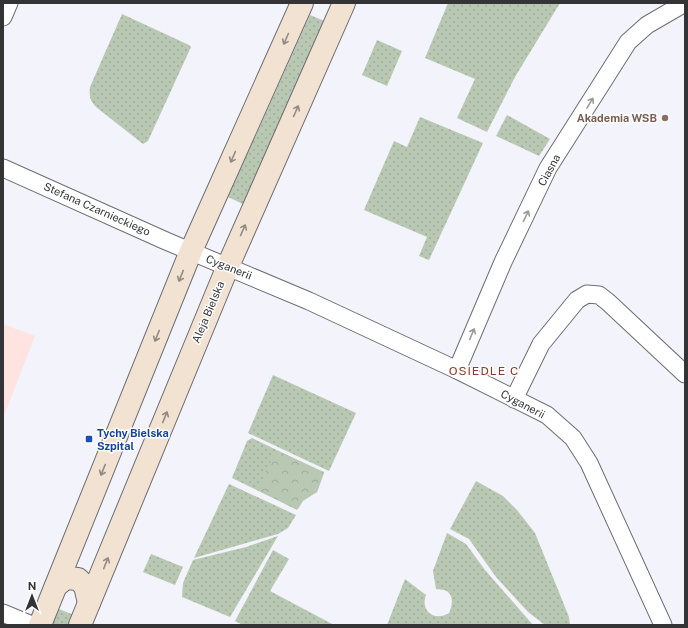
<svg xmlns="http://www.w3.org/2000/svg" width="688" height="628" font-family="'Public Sans',sans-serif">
  <defs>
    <pattern id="grass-dots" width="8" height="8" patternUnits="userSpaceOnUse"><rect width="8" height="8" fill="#b9c8b3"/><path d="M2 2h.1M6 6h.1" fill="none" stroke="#a0ac9b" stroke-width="1.8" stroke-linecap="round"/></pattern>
    <pattern id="park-crowns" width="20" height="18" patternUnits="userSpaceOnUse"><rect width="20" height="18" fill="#b9c8b3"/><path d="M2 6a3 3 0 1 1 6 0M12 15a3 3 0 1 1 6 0" fill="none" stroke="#a0ac9b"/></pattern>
  </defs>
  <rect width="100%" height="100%" fill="#f3f3fb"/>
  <path fill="#fee3e0" d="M3 324 35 336 3 418Z"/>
  <g fill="url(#grass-dots)">
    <path d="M448 3H560L515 77 487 132 457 118 475 79 425 58Z"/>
    <path d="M122 14 189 45 191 47 148 141 143 144 96 107C90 101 89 96 90 87Z"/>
    <path d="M310 15 327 22 245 205 228 197Z"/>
    <path d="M377 40 402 51 387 86 362 75Z"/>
    <path d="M507 115 550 139 539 156 496 136Z"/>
    <path d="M420 117 483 143 429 260 419 256 427 237 364 210 394 141 407 147Z"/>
    <path d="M273 375 356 413 329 471 248 433Z"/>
    <path d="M252 438 324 473 317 492 302 500 297 510 232 478 247 441Z"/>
    <path d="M476 481 503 496 517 510 535 533 569 617 570 625H545L528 612 496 577 469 539 450 529Z"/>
    <path d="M229 484 296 515 288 528 278 534 194 558Z"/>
    <path d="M447 533 466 544 485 570 533 625H387L405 579 426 595C420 611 434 622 449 613 452 607 454 597 448 592 445 589 440 590 436 589L433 571Z"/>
    <path d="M278 536 230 617 182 597 183 583 193 560 246 547Z"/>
    <path d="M273 550 289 559 270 591 334 625H243L235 621Z"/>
    <path d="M151 554 183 567 175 585 143 572Z"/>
    <path d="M54 607 74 615 71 625H47Z"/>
  </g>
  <path fill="url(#park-crowns)" d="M276 450 324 472 317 492 303 501 298 509 257 490Z"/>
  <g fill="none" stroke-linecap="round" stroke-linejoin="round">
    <g stroke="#6c6c73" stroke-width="19">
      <g id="minor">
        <path d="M3 17 9 3"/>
        <path d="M3 168 166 241 309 301 457 370 547 415 573 438 589 463 663 625"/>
        <path d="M457 370 503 262 548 168 628 42 647 25 685 3"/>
        <path d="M514 399 541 344 577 300 587 294 599 295 608 302 685 374"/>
        <path d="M3 613 32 625"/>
      </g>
    </g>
    <g stroke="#6c6c73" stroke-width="24">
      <g id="secondary">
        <path d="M56 586 66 578 78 579 85 586 89 603"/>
        <path d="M40 625 191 251 302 3"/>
        <path d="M80 625 228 266 344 3"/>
      </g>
    </g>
    <use href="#minor" stroke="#fff" stroke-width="17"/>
    <use href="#secondary" stroke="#f1e2d2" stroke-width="22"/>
  </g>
  <defs><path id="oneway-shaft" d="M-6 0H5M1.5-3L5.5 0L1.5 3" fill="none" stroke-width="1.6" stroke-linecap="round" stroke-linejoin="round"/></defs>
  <g stroke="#928b84">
    <use href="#oneway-shaft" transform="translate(286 39) rotate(114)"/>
    <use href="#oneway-shaft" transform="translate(296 111) rotate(-66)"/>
    <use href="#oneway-shaft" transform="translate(233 157) rotate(114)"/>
    <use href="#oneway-shaft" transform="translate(243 230) rotate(-66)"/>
    <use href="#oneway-shaft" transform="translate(181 276) rotate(112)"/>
    <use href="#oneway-shaft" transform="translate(157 336) rotate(112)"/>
    <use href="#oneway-shaft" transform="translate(165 417) rotate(-68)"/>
    <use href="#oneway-shaft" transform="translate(103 470) rotate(112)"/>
    <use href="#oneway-shaft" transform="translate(106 563) rotate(-68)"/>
  </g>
  <g stroke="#9a9a9b">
    <use href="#oneway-shaft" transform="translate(590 103) rotate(-58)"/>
    <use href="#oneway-shaft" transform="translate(526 216) rotate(-64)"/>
    <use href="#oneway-shaft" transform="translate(472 334) rotate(-67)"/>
  </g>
  <circle fill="#8d6e63" stroke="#fff" stroke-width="1.5" cx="665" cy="118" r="4"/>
  <rect fill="#1a4fb4" stroke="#fff" stroke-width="1.5" x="85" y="435" width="8" height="8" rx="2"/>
  <g text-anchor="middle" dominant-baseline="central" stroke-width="3" stroke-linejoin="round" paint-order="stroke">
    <g font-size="11" font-weight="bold" fill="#785e54" stroke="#fff" text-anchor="end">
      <text x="657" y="118">Akademia WSB</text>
    </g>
    <g font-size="11" fill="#343437" stroke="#fff">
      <text transform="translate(549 170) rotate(-61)">Ciasna</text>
      <text transform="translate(97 209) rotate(24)">Stefana Czarnieckiego</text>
      <text transform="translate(229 267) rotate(22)">Cyganerii</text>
      <text transform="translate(208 312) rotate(-67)">Aleja Bielska</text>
      <text transform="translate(523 404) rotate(28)">Cyganerii</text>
    </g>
    <g font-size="11" font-weight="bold" fill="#164399" stroke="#fff" text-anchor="start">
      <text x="97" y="433">Tychy Bielska<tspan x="97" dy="13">Szpital</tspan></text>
    </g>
    <g font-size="12" letter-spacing="1" fill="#833f29" stroke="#fff">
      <text x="484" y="371">OSIEDLE C</text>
    </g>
  </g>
  <rect width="688" height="628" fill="none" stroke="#343437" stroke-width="8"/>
  <g transform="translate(32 596)" stroke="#ffffff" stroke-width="3" paint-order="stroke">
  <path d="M0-3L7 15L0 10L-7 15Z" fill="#343437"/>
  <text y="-6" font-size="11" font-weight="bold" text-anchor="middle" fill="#343437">N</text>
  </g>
</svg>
